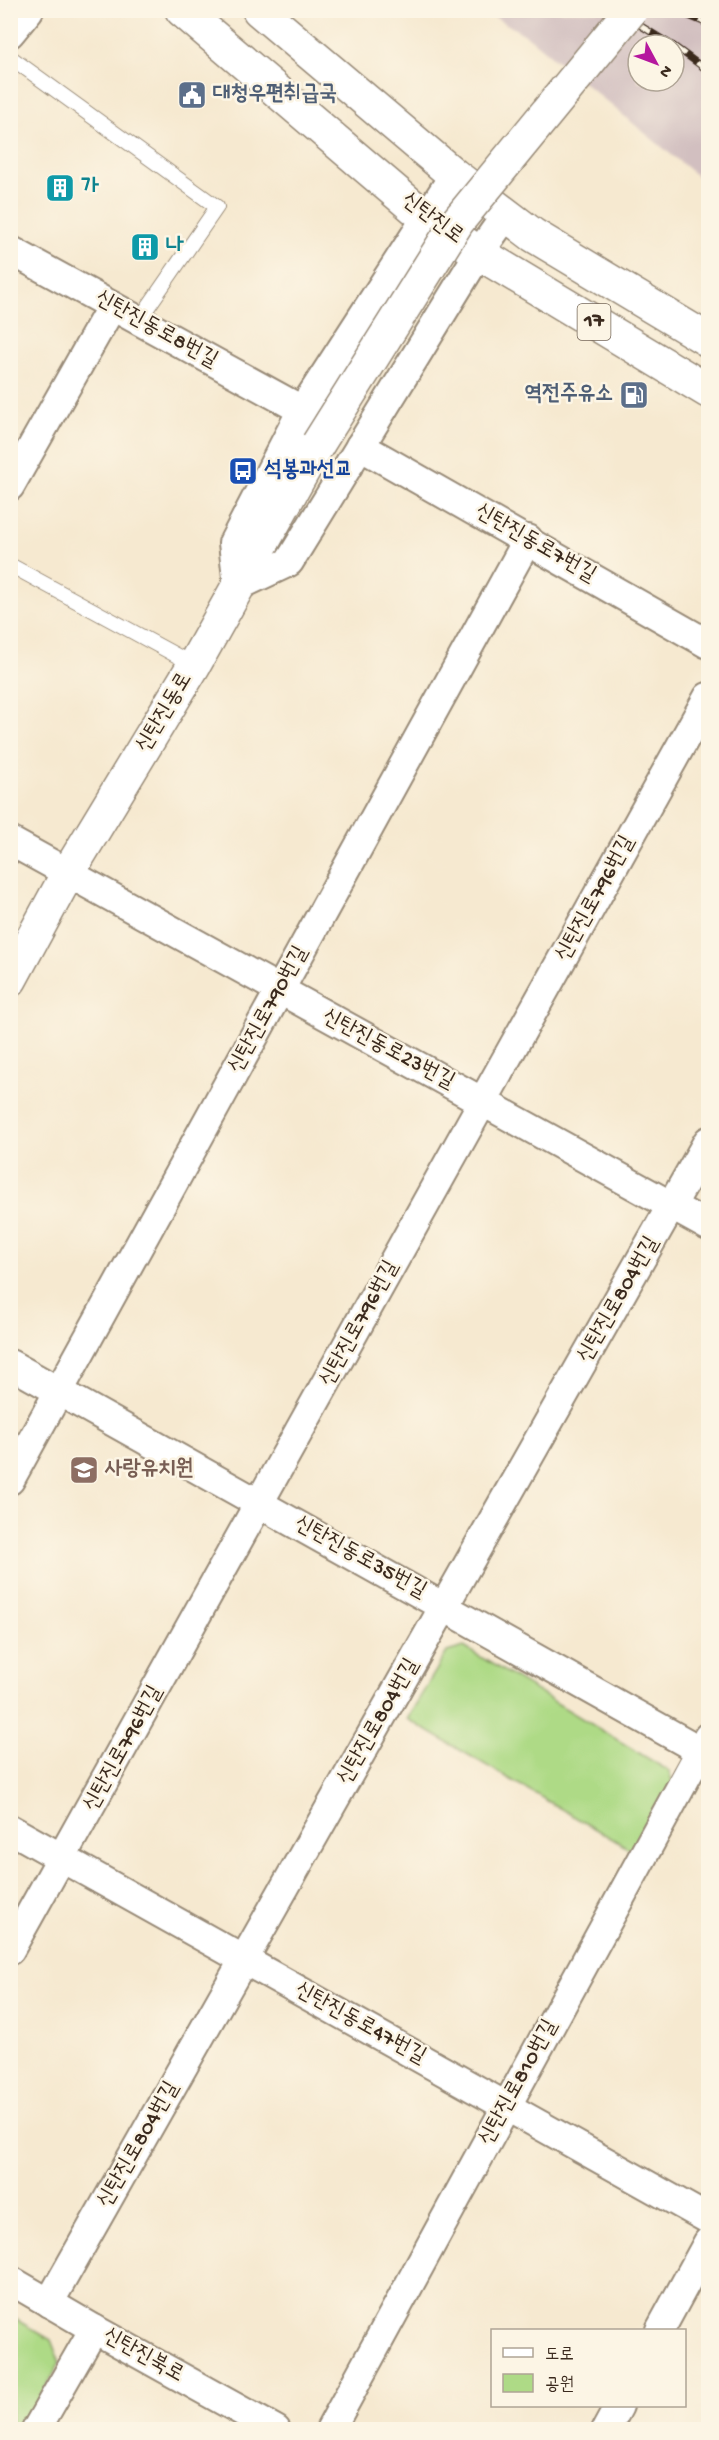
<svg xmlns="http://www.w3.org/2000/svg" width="719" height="2440" font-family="'Gochi Hand','Poor Story',sans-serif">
  <rect width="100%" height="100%" fill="#fcf5e5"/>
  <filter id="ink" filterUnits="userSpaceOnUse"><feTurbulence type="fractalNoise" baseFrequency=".0167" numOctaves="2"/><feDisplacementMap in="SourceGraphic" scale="12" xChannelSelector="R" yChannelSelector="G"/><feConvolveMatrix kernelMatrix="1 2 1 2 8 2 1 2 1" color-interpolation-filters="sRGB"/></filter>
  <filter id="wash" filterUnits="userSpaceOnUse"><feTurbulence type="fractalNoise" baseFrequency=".008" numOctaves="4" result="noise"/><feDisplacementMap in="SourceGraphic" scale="24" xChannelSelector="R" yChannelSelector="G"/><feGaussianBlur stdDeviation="1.35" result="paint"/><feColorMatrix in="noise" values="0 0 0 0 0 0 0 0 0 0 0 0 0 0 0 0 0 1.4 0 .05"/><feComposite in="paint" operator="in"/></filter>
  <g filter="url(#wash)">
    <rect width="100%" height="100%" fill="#f6e9d0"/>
    <path fill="#d2bfc0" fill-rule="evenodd" d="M484 11H708V185L527 36ZM638 45H674V81H638Z"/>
    <g fill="#aeda86" stroke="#748252" stroke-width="1.5">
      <path d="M464 1647 669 1771 675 1790 640 1855 407 1719 447 1652Z"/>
      <path d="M10 2316 51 2340 60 2363 22 2429H11Z"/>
    </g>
  </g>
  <g filter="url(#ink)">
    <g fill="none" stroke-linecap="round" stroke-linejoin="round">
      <g stroke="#988a77" stroke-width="16">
        <g id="service">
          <path d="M10 57 217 207 139 320"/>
          <path d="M10 565 194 665"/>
        </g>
      </g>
      <g stroke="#988a77" stroke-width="32">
        <g id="minor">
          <path d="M10 33 29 10"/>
          <path d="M454 175 302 410 233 543 238 586 289 562 479 253 506 215"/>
          <path d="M10 250 302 410"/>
          <path d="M360 446 708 644"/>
          <path d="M10 486 112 306"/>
          <path d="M10 841 708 1226"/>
          <path d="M10 1364 708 1755"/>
          <path d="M10 1480 528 539"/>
          <path d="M10 1829 708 2219"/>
          <path d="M10 1950 708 697"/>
          <path d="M10 2280 94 2329 276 2430"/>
          <path d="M49 2303 708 1141"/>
          <path d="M660 2330 708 2242"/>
          <path d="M36 2430 94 2329"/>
          <path d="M330 2430 708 1737"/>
          <path d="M606 2430 619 2406"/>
        </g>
      </g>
      <g stroke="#988a77" stroke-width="36">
        <path id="secondary" d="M10 980 68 873 194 665 318 444"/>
      </g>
      <g stroke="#988a77" stroke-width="36">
        <g id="primary">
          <path d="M182 10 425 217 479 253 708 391"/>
          <path d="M259 10 454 175 533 235 708 340"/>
        </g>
      </g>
      <use href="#service" stroke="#fff" stroke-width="14"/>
      <use href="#minor" stroke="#fff" stroke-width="28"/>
      <use href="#secondary" stroke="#fff" stroke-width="33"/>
      <use href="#primary" stroke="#fff" stroke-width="33"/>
      <g stroke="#3b2a1e" stroke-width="7">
        <g id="rail">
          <path d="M615 10 672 45"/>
          <path d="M674 10 708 24"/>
          <path d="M674 46 708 71"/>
        </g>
      </g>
      <use href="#rail" stroke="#fcf5e5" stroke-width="4.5" stroke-dasharray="14" stroke-linecap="butt"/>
      <g stroke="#988a77" stroke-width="36" stroke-linecap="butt">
        <path id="secondary-bridge" d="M318 444 458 221 631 10"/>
      </g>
      <use href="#secondary-bridge" stroke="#fff" stroke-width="33"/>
    </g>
  </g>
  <defs>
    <g id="civic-square" transform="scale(1.5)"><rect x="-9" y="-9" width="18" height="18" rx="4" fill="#5c6f8a" stroke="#fcf5e5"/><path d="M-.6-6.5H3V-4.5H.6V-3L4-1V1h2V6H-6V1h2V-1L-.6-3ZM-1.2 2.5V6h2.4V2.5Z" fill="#fff"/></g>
    <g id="building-square" transform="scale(1.5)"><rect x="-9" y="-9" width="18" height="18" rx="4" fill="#0f9aa8" stroke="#fcf5e5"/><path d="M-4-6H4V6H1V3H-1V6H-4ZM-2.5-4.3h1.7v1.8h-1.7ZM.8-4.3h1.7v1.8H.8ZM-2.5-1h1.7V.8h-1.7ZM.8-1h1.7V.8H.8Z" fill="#fff"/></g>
    <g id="fuel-square" transform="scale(1.5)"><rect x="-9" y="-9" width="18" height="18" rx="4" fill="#5c6f8a" stroke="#fcf5e5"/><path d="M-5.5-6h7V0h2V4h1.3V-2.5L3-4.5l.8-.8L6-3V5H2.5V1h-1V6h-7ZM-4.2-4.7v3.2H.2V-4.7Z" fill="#fff"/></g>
    <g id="bus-square" transform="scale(1.5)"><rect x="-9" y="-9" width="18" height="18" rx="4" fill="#1a4fb4" stroke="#fcf5e5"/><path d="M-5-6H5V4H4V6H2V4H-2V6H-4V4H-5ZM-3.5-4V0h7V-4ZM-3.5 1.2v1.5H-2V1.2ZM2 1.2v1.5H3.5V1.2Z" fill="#fff"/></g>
    <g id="school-square" transform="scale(1.5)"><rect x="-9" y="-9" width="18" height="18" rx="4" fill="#8d6e63" stroke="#fcf5e5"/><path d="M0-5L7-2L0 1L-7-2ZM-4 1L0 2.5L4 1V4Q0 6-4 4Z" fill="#fff"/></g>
  </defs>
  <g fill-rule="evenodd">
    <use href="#civic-square" x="192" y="95"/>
    <use href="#building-square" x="60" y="188"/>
    <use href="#building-square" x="145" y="247"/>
    <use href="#fuel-square" x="634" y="395"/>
    <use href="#bus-square" x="243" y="471"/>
    <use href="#school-square" x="84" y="1470"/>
  </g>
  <g text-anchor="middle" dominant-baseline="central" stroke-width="5" stroke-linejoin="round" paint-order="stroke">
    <rect fill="#fcf5e5" stroke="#75675a" stroke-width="1.5" x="577.5" y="304" width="33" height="36" rx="4.5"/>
    <g font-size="21" font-weight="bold" fill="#3b2a1e">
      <text x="594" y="322">17</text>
    </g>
    <g font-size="22" font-weight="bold" fill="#4e5e75" stroke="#fcf5e5" text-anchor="start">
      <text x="213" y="95">대청우편취급국</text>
      <text x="613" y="395" text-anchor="end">역전주유소</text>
    </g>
    <g font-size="22" font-weight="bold" fill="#0d838f" stroke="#fcf5e5" text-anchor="start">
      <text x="81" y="188">가</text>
      <text x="166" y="247">나</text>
    </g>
    <g font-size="22" fill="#3b2a1e" stroke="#fcf5e5">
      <text transform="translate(432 219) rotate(37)">신탄진로</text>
      <text transform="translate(156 330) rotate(29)">신탄진동로8번길</text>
      <text transform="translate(535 544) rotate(30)">신탄진동로7번길</text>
      <text transform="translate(165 713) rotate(-59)">신탄진동로</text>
      <text transform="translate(596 899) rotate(-61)">신탄진로796번길</text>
      <text transform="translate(269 1010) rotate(-61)">신탄진로790번길</text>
      <text transform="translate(388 1050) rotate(28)">신탄진동로23번길</text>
      <text transform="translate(619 1300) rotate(-60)">신탄진로804번길</text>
      <text transform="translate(360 1324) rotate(-61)">신탄진로796번길</text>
      <text transform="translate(360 1558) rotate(29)">신탄진동로35번길</text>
      <text transform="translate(379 1722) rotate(-60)">신탄진로804번길</text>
      <text transform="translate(124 1749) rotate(-61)">신탄진로796번길</text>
      <text transform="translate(360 2024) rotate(29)">신탄진동로47번길</text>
      <text transform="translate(519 2083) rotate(-61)">신탄진로810번길</text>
      <text transform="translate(139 2145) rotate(-60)">신탄진로804번길</text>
      <text transform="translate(143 2356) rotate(29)">신탄진북로</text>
    </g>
    <g font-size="22" font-weight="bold" fill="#164399" stroke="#fcf5e5" text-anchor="start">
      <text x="264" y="471">석봉과선교</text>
    </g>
    <g font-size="22" font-weight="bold" fill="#785e54" stroke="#fcf5e5" text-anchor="start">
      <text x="105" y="1470">사랑유치원</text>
    </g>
  </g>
  <rect width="719" height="2440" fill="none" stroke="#fcf5e5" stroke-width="36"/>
  <rect x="491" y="2329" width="195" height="78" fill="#fcf5e5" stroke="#afa495" stroke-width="1.5"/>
  <rect x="503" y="2348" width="30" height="9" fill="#ffffff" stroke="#afa495" stroke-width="1.5"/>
  <text x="545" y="2359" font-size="18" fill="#3b2a1e">도로</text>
  <rect x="503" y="2374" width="30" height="18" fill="#aeda86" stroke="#afa495" stroke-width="1.5"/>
  <text x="545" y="2389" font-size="18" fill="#3b2a1e">공원</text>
  <g transform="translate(656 63) rotate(131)"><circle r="28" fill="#fcf5e5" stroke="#afa495" stroke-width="1.5"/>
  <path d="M0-4.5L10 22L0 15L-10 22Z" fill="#b5179e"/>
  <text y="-9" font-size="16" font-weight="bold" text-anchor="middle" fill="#3b2a1e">N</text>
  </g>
</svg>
